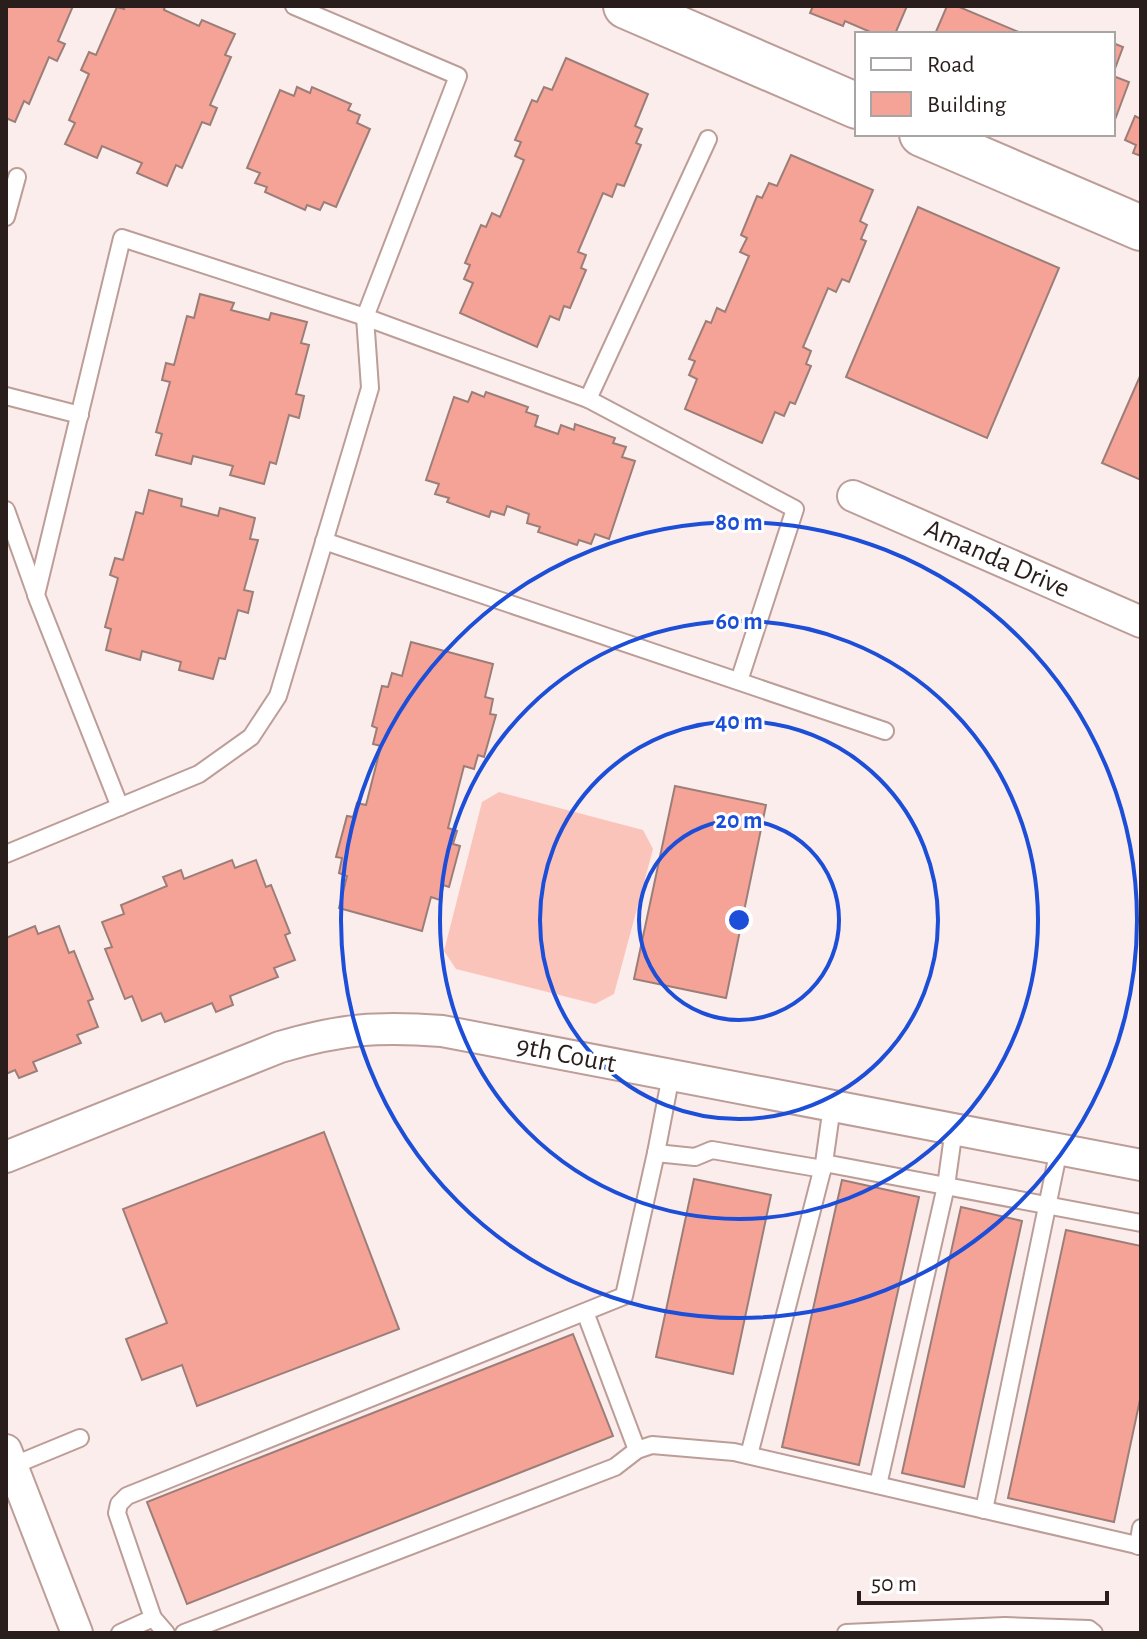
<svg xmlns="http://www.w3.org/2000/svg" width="1147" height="1639" font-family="'Alegreya Sans',sans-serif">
  <rect width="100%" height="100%" fill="#fbedeb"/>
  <path fill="#fac4bb" d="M499 792 643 830 653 849 614 994 595 1004 456 969 444 951 482 802Z"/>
  <g fill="#f6a397" stroke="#9c7e79" stroke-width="2">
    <path d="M6 6H73L58 41 65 44 57 61 49 57 29 104 24 101 15 122 6 118Z"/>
    <path d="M125 6H165L164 10 199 26 202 20 235 34 225 55 231 57 210 105 217 108 210 125 202 122 182 168 176 165 167 186 137 173 142 163 102 146 97 158 65 144 75 123 69 120 89 74 81 70 89 52 96 55 117 7 124 9Z"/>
    <path d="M813 6H907L895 34H875L845 21 843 26 810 13Z"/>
    <path d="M947 6H957L1021 33 935 34Z"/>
    <path d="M1113 43 1123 47 1113 74Z"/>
    <path d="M566 58 648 94 635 126 642 129 636 143 641 145 624 186 617 184 612 197 603 193 578 252 586 255 581 268 586 270 570 308 564 306 559 320 550 316 537 347 460 313 473 283 464 279 470 265 465 263 481 225 486 227 492 213 500 217 524 160 515 156 521 142 515 140 532 100 537 102 544 87 552 90Z"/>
    <path d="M1113 76 1129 82 1113 125Z"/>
    <path d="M297 87 310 93 312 87 351 104 348 110 360 115 357 123 370 129 336 207 324 202 320 210 307 205 305 210 265 192 267 187 255 183 260 173 247 168 280 90 294 96Z"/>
    <path d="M1135 116 1141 119V156L1133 153 1136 145 1125 140Z"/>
    <path d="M791 155 873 190 860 221 867 225 861 239 866 241 849 282 842 279 836 292 828 288 803 347 811 351 806 364 811 366 795 404 790 402 784 416 775 412 762 443 685 409 697 379 689 375 695 361 689 359 706 321 711 323 717 308 725 312 749 256 740 252 747 238 741 235 757 196 762 198 769 183 777 186Z"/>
    <path d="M918 207 1059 268 987 438 846 377Z"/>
    <path d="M200 294 234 303 231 310 269 320 271 313 307 322 301 343 309 345 296 394 304 396 299 418 289 415 276 464 270 462 264 484 230 475 233 466 193 456 191 464 156 455 162 434 156 432 170 382 162 380 166 363 174 365 187 316 194 318Z"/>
    <path d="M1141 374V480L1102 463Z"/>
    <path d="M472 392 484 397 486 392 528 407 526 412 538 416 535 426 558 434 561 425 574 430 575 424 615 438 613 443 626 447 622 457 635 461 609 539 595 534 591 544 579 540 577 545 538 532 540 527 527 523 529 514 507 506 504 515 491 511 489 517 447 502 449 498 435 494 439 484 426 480 454 397 468 402Z"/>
    <path d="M149 490 182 499 181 506 218 516 220 508 255 518 250 539 258 540 244 590 253 592 248 613 238 610 225 659 219 658 213 679 179 670 181 662 142 651 140 660 106 650 111 629 105 627 118 578 110 575 115 558 123 560 136 512 143 514Z"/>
    <path d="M411 642 493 664 485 697 493 699 490 714 496 715 484 757 478 755 474 769 464 766 448 828 457 831 453 844 460 846 449 887 443 885 440 900 431 897 422 931 339 908 347 876 339 873 342 858 336 857 347 816 353 817 357 803 366 805 381 746 373 744 377 728 372 726 382 686 388 687 392 673 402 676Z"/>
    <path d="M675 786 766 805 726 998 634 979Z"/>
    <path d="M232 860 235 868 256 860 266 887 271 885 290 933 285 935 295 960 274 968 278 977 230 996 233 1005 216 1012 212 1003 165 1022 161 1013 142 1021 132 996 125 999 105 949 112 947 102 922 124 914 121 905 167 886 163 877 181 870 184 879Z"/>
    <path d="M35 926 38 934 59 926 69 953 74 951 93 999 88 1001 98 1027 77 1035 81 1043 33 1062 37 1071 19 1078 15 1070 6 1074V938Z"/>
    <path d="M324 1132 399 1329 197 1406 182 1365 142 1380 126 1339 167 1323 123 1209Z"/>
    <path d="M694 1179 771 1195 733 1374 656 1357Z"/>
    <path d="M842 1180 919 1197 859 1465 782 1447Z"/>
    <path d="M961 1207 1022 1221 964 1487 902 1473Z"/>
    <path d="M1066 1230 1141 1246V1395L1114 1522 1008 1498Z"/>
    <path d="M573 1334 613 1436 187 1604 147 1502Z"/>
  </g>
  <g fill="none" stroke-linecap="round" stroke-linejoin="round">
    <g stroke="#bc9d98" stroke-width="20">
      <g id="lane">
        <path d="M6 217 17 177"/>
        <path d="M6 396 80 415"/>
        <path d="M588 399 795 509 739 681"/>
        <path d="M6 510 36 594"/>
        <path d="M324 541 885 731"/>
        <path d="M120 807 36 595 122 238 365 317 588 399 708 139"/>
        <path d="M6 854 199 774 251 737 278 696 370 388 365 317 458 76 294 6"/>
        <path d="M832 1106 824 1163 1141 1223"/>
        <path d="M656 1153 671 1075"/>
        <path d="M585 1312 637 1450"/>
        <path d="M749 1455 824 1163"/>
        <path d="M12 1466 80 1438"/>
        <path d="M878 1485 946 1186 954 1129"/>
        <path d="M984 1510 1059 1149"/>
        <path d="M1138 1546 1141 1528"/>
        <path d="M153 1618 117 1513 119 1504 127 1496 624 1296 656 1153 695 1157 712 1150 823 1169"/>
        <path d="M120 1633 153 1618 166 1633"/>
        <path d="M184 1633 615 1467 637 1450 652 1445 734 1452 1141 1546"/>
        <path d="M846 1633 1005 1626 1089 1629 1094 1633"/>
      </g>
    </g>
    <g stroke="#bc9d98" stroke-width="34">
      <g id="street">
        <path d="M853 496 1141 622"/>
        <path d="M6 1157 280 1047C341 1029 378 1026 442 1031L1141 1165"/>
        <path d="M6 1450 77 1633"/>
      </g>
    </g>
    <g stroke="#bc9d98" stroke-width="48">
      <g id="secondary">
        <path d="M626 6 857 106"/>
        <path d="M922 134 1141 228"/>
      </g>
    </g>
    <use href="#lane" stroke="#fff" stroke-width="16"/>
    <use href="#street" stroke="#fff" stroke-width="30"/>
    <use href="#secondary" stroke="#fff" stroke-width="44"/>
  </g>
  <g fill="none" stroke="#1d4ed8" stroke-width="4">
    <circle cx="739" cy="920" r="100"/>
    <circle cx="739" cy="920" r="199"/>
    <circle cx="739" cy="920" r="299"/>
    <circle cx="739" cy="920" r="398"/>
  </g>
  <g text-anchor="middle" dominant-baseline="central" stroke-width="6" stroke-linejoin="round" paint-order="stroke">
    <g font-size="28" fill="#2a1e1d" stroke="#fff">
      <text transform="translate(997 559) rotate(24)">Amanda Drive</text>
      <text transform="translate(566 1055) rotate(11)">9th Court</text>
    </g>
  </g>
  <circle cx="739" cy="920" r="12" fill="#1d4ed8" stroke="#fff" stroke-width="4"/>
  <g font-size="24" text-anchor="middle" font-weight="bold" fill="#1d4ed8" stroke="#fff" stroke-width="6" stroke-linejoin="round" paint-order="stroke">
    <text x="739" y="530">80 m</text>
    <text x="739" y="629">60 m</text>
    <text x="739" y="729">40 m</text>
    <text x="739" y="828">20 m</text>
  </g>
  <rect width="1147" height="1639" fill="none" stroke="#2a1e1d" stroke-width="16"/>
  <rect x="855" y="32" width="260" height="104" fill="#ffffff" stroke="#aaa5a5" stroke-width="2"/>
  <rect x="871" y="58" width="40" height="12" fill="#ffffff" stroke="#aaa5a5" stroke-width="2"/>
  <text x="927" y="72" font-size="24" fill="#2a1e1d">Road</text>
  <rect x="871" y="92" width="40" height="24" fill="#f6a397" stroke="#aaa5a5" stroke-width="2"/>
  <text x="927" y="112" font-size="24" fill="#2a1e1d">Building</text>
  <path d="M859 1591v12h248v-12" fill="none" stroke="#2a1e1d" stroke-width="4"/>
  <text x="871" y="1591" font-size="24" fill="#2a1e1d" stroke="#ffffff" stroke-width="6" paint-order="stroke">50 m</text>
</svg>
